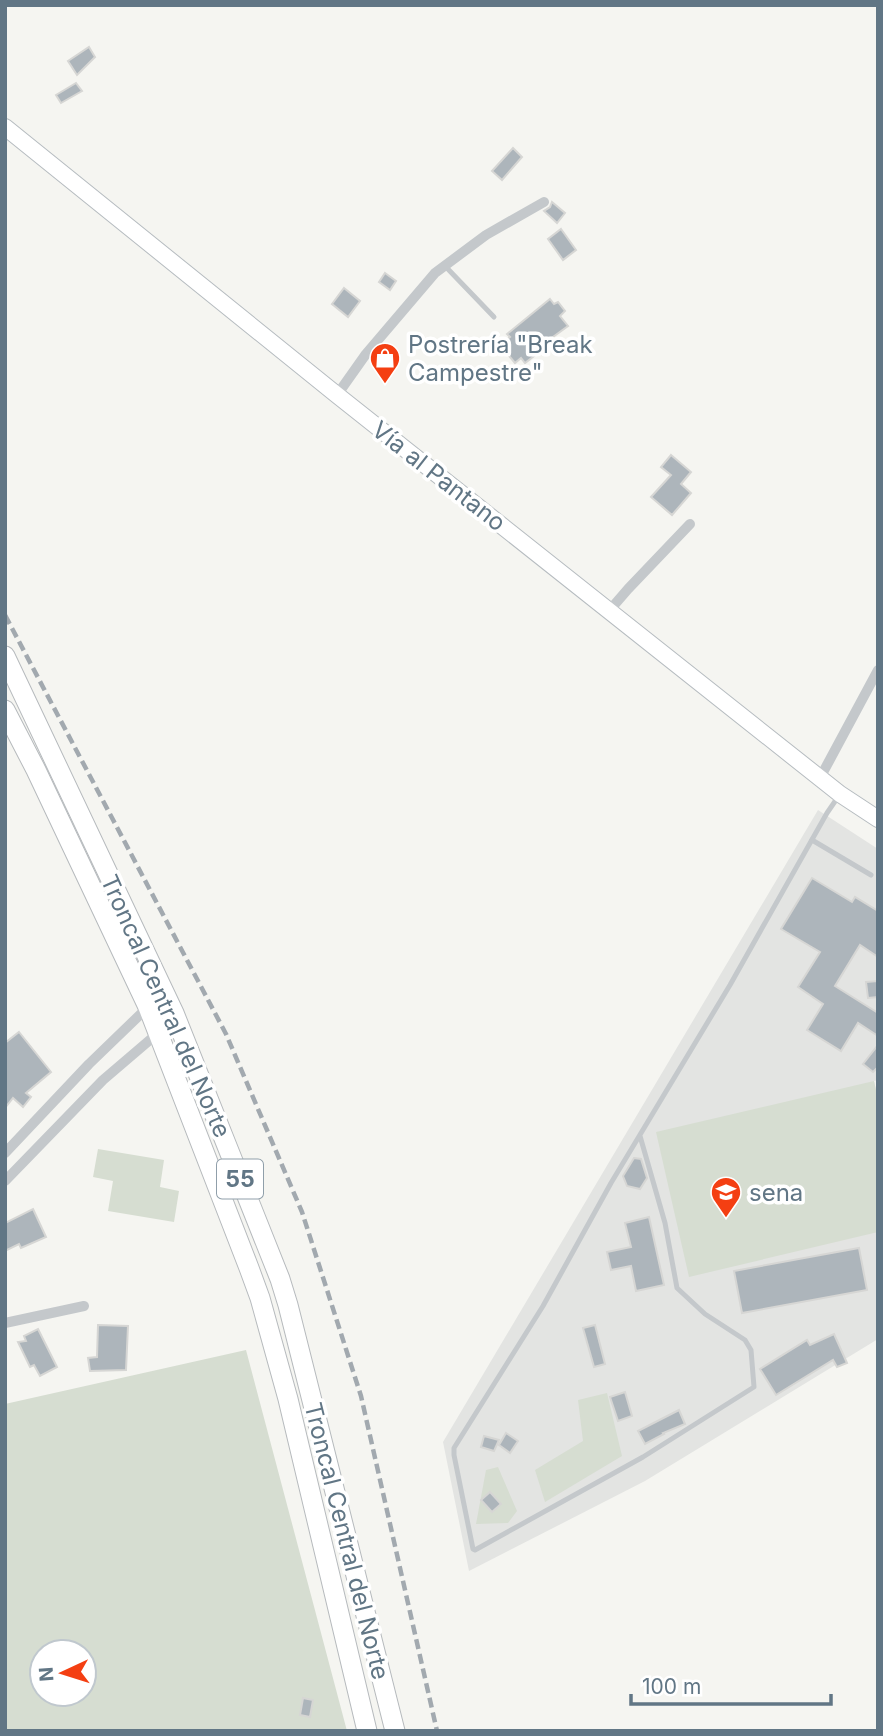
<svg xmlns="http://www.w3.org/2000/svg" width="883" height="1736" font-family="Inter,sans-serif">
  <rect width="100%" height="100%" fill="#f5f5f1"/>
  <path fill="#e3e4e2" d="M818 810 878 849V1080L874 1081 878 1099V1339L645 1481 469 1571 443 1442Z"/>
  <g fill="#d6ddd1" fill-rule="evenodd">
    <path d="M874 1081 878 1099V1232L689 1277 656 1132Z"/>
    <path d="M98 1149 164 1160 160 1187 179 1191 174 1222 108 1211 113 1181 93 1177Z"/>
    <path d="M246 1350 347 1731H5V1404ZM42 1652H84V1694H42Z"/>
    <path d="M607 1393 622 1456 545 1502 535 1470 583 1441 578 1400Z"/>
    <path d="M498 1467 517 1511 508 1523 476 1524 486 1470Z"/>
  </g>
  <g fill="#adb5bb" stroke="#d6d6d4" stroke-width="2">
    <path d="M89 47 95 57 77 75 68 61Z"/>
    <path d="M76 83 82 91 61 103 56 95Z"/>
    <path d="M513 148 522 157 502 180 492 171Z"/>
    <path d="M552 202 565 213 557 223 544 211 550 207Z"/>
    <path d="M561 229 576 250 563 260 548 239Z"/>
    <path d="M385 273 396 281 390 290 379 282Z"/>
    <path d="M344 288 360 301 348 317 332 304Z"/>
    <path d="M550 299 554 304 558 302 565 311 560 316 568 326 535 350 538 353 525 363 521 358 515 363 500 345 510 337 507 334Z"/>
    <path d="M671 455 691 472 681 484 691 493 672 515 651 497 671 475 661 467Z"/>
    <path d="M812 878 852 902 855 897 878 911V957L860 945 835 986 878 1013V1036L858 1023 841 1051 807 1030 823 1004 798 987 820 952 781 929Z"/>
    <path d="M878 981V997L868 998 866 982Z"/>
    <path d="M19 1032 51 1072 26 1093 31 1097 23 1107 13 1098 5 1108V1043Z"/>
    <path d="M878 1045V1067L873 1072 863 1064Z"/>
    <path d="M634 1158 641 1159 647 1178 640 1189 627 1186 623 1176Z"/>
    <path d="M33 1209 46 1237 21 1248 19 1244 5 1251V1223Z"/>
    <path d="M649 1217 664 1285 636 1291 631 1266 611 1270 607 1252 631 1247 625 1223Z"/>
    <path d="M859 1248 867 1290 742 1313 734 1271Z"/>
    <path d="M98 1325 128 1326 126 1370 90 1371 88 1358 97 1357Z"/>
    <path d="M595 1325 605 1364 594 1367 583 1328Z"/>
    <path d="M38 1329 57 1367 40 1376 34 1365 30 1367 18 1342 26 1341 24 1336Z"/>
    <path d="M834 1334 847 1363 837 1367 833 1360 776 1395 760 1369 807 1340 810 1345Z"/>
    <path d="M625 1392 632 1416 618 1421 610 1397Z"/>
    <path d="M679 1410 685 1424 663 1433 664 1434 645 1444 638 1431Z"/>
    <path d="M506 1433 518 1441 510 1453 499 1445Z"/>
    <path d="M484 1436 499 1440 494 1451 481 1447Z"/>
    <path d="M490 1492 501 1504 492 1512 481 1500Z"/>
    <path d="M303 1698 313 1700 310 1717 300 1715Z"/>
  </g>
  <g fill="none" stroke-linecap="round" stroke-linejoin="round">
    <g stroke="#b6bcc0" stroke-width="18">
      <path id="secondary" d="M5 127 337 395 840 794 878 819"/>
    </g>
    <g stroke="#b6babd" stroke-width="21">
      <g id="trunk">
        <path d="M5 656 174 1013 280 1279 288 1305 395 1731"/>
        <path d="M5 710 36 770 148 1007 249 1268 260 1298 288 1399 367 1731"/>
      </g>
    </g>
    <g stroke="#c4c8cb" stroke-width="5">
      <path d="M445 266 494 317"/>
      <path d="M812 840 871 875"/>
      <path d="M640 1136 665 1223 677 1288 705 1314 745 1340 751 1350 754 1387 643 1457 475 1550 473 1549 454 1455V1448L543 1306 611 1183 730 985 827 813 838 797"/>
    </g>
    <g stroke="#c4c8cb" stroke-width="10">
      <path d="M337 395 366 354 435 273 486 235 544 202"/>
      <path d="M609 611 628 589 690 524"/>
      <path d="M820 778 878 670"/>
      <path d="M5 1153 89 1064 148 1007"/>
      <path d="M5 1181 103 1080 158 1033"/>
      <path d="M5 1323 84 1306"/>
    </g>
    <use href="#secondary" stroke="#fff" stroke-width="16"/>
    <use href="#trunk" stroke="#fff" stroke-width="19"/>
    <path stroke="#a2a9af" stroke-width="4.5" stroke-dasharray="10 5" stroke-linecap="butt" d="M5 615 226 1034 302 1212 361 1396 437 1731"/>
  </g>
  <defs>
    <g id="shop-pin" transform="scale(1.575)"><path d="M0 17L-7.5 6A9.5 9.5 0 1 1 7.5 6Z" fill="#f43f12" stroke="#fff"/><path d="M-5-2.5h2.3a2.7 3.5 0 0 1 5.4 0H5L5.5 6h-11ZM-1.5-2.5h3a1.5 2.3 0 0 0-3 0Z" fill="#fff"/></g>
    <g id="university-pin" transform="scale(1.575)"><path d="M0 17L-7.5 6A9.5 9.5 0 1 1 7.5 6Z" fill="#f43f12" stroke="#fff"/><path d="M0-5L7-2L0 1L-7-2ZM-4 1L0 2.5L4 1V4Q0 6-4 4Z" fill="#fff"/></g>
  </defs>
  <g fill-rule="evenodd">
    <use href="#shop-pin" x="385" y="358"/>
    <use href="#university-pin" x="726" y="1192"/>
  </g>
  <g text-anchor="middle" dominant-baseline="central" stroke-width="7" stroke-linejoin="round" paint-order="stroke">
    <rect fill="#fff" stroke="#909faa" stroke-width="2" x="217" y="1159.5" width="46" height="39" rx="5"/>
    <g font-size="23" font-weight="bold" fill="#617685">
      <text x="240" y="1179">55</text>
    </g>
    <g font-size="24" fill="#617685" stroke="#fff" text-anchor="start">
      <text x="408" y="344">Postrería "Break<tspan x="408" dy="28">Campestre"</tspan></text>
      <text x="749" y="1192">sena</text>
    </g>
    <g font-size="24" fill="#617685" stroke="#fff">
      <text transform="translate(439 476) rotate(38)">Vía al Pantano</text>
      <text transform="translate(166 1006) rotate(66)">Troncal Central del Norte</text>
      <text transform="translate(347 1541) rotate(76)">Troncal Central del Norte</text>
    </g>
  </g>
  <rect width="883" height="1736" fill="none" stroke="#617685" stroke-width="14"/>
  <g transform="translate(63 1673) rotate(266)"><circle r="33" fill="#ffffff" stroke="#c0c8ce" stroke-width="2"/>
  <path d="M0-5L12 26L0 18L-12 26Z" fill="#f43f12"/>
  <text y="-10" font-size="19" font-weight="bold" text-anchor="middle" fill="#617685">N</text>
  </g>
  <path d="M631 1694v10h200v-10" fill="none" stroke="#617685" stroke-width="3.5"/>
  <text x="642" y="1694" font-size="21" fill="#617685" stroke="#ffffff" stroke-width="5" paint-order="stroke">100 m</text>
</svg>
